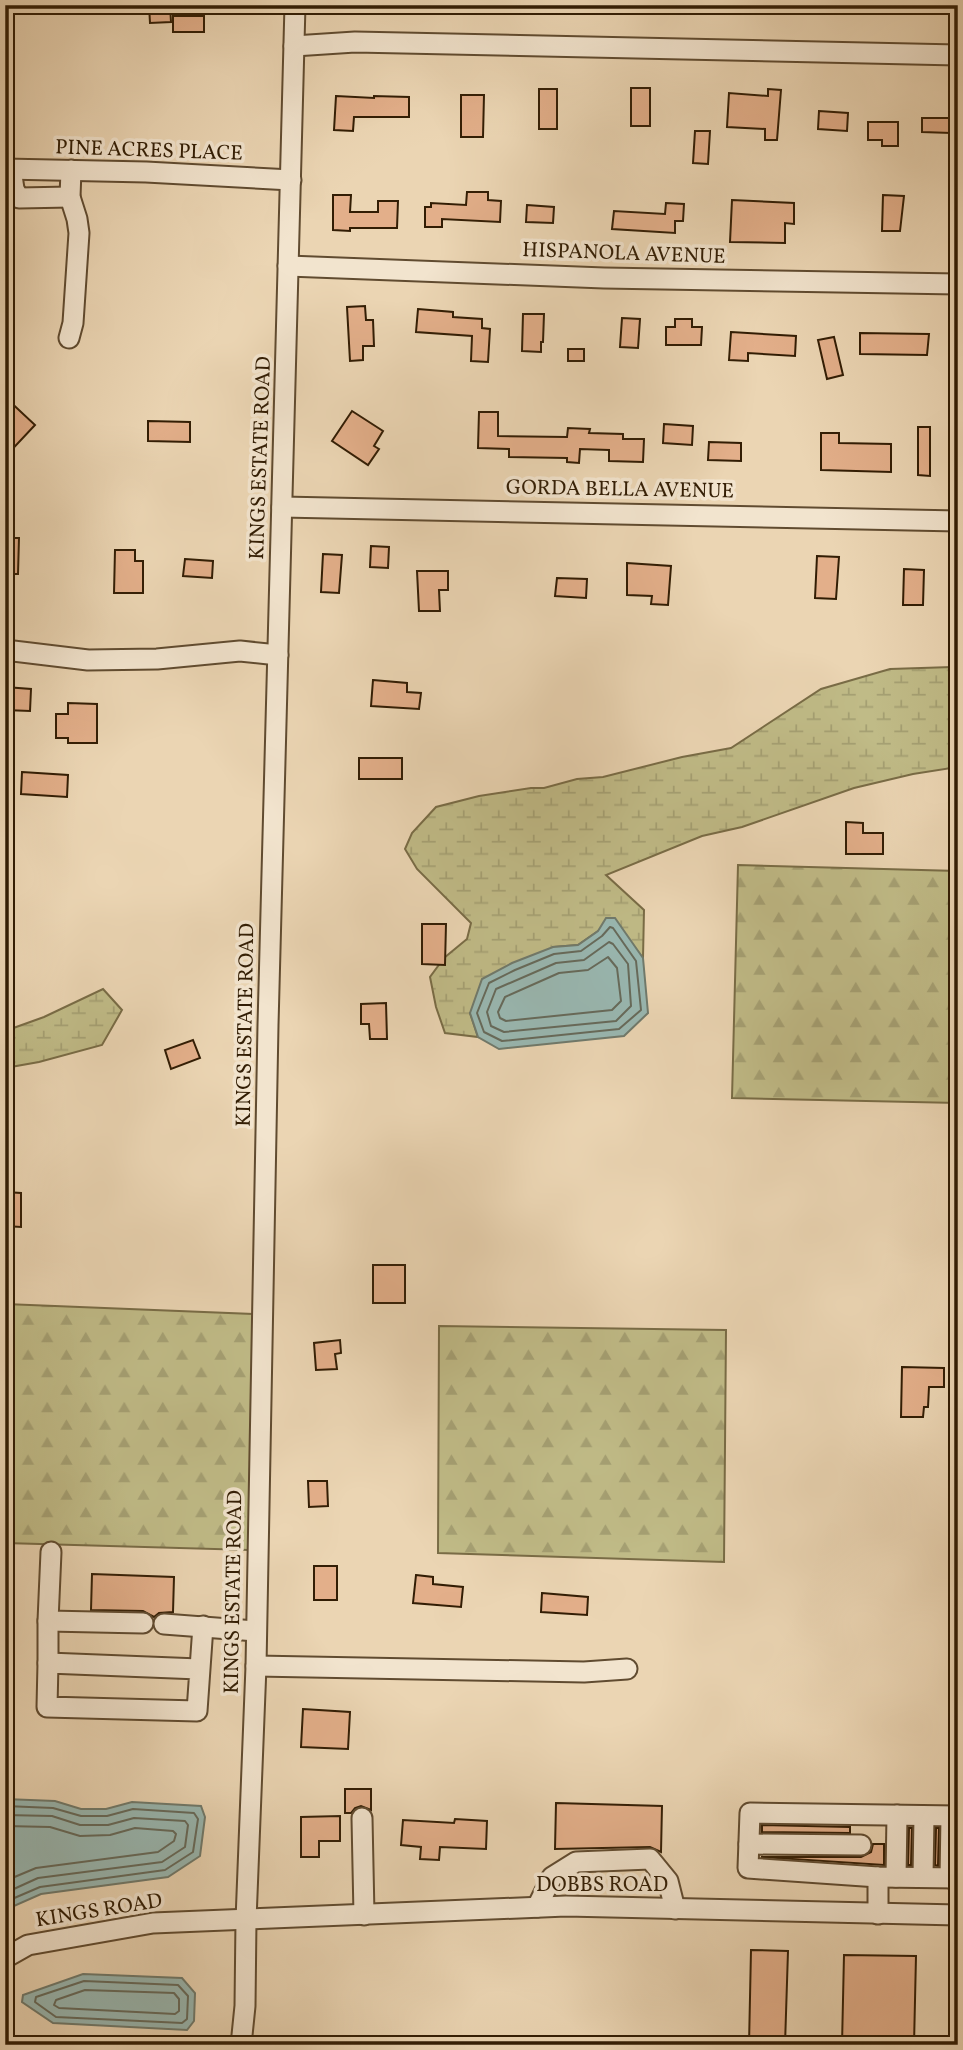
<svg xmlns="http://www.w3.org/2000/svg" width="963" height="2050" font-family="Vollkorn,serif">
  <defs>
    <pattern id="forest-firs" width="22" height="20" patternUnits="userSpaceOnUse" patternTransform="scale(1.75)"><rect width="22" height="20" fill="#c0bb87"/><path d="M5 1l3.5 6h-7zM16 11l3.5 6h-7z" fill="#a5a073"/></pattern>
    <pattern id="wetland-marsh" width="20" height="14" patternUnits="userSpaceOnUse" patternTransform="scale(1.75)"><rect width="20" height="14" fill="#c0bb87"/><path d="M1 5h8M5 5V1M11 12h8M15 12V8" fill="none" stroke="#a5a073"/></pattern>
  </defs>
  <rect width="100%" height="100%" fill="#ebd5b3"/>
  <filter id="stains"><feTurbulence type="fractalNoise" baseFrequency=".00286" numOctaves="4"/><feColorMatrix values="0 0 0 0 .2 0 0 0 0 .09 0 0 0 0 .02 0 0 0 .5 -.17"/></filter>
  <radialGradient id="worn" r=".72"><stop offset=".6" stop-color="#630" stop-opacity="0"/><stop offset="1" stop-color="#630" stop-opacity=".3"/></radialGradient>
  <g fill="url(#forest-firs)" stroke="#796c46" stroke-width="2">
    <path d="M738 865 958 871V1103L732 1098Z"/>
    <path d="M5 1304 253 1314 249 1550 5 1543Z"/>
    <path d="M439 1326 726 1330 724 1562 438 1553Z"/>
  </g>
  <g fill="url(#wetland-marsh)" stroke="#796c46" stroke-width="2">
    <path d="M952 667 958 669V767L913 774 854 788 742 827 702 836 606 875 644 910 643 958 630 941 598 931 578 945 553 947 470 1013 478 1037 445 1033 436 1007 430 977 444 958 467 939 471 923 417 869 405 849 412 833 436 807 479 796 531 788H544L577 779 603 777 682 757 731 748 821 689 890 669Z"/>
    <path d="M103 989 122 1010 102 1045 39 1062 5 1068V1031L44 1017Z"/>
  </g>
  <g fill="#99b8b2" stroke="#707a6c" stroke-width="2">
    <path d="M606 918H615L643 958 648 1013 624 1036 499 1049 478 1037 470 1013 482 979 512 963 553 947 578 945 598 931Z"/>
    <path d="M5 1799 55 1801 81 1809H106L132 1802 201 1806 205 1817 200 1856 168 1877 41 1894 5 1910Z"/>
    <path d="M83 1974 182 1978 195 1993 194 2021 187 2030 53 2023 22 2002 23 1995Z"/>
  </g>
  <g fill="none" stroke-linecap="round" stroke-linejoin="round">
    <g stroke="#666a5b" stroke-width="2">
      <path d="M610 927 613 928 636 961 641 1010 619 1029 502 1041 484 1032 477 1013 489 983 515 970 554 954 581 951 602 936Z"/>
      <path d="M609 942 613 944 628 964 631 1006 616 1021 504 1032 491 1026 487 1012 496 989 556 963 584 960Z"/>
      <path d="M608 957 617 968 621 1001 612 1010 506 1021 500 1018 498 1012 505 997 559 973 588 970Z"/>
      <path d="M5 1806 53 1808 81 1816H107L133 1809 194 1813 198 1819 193 1852 165 1870 40 1887 5 1902"/>
      <path d="M5 1815 52 1816 80 1825H108L134 1818 185 1821 188 1825 185 1847 162 1862 38 1878 5 1893"/>
      <path d="M5 1826 50 1827 80 1836 110 1835 135 1828 173 1831 176 1834 174 1841 158 1852 36 1868 5 1881"/>
      <path d="M84 1981 178 1985 188 1996 187 2019 182 2023 56 2017 35 2002 36 1997Z"/>
      <path d="M85 1990 174 1993 179 1999V2011L175 2014 59 2008 54 2005 56 2000Z"/>
    </g>
  </g>
  <g fill="#e3af8a" stroke="#321d04" stroke-width="2">
    <path d="M149 5H170L171 22 150 23Z"/>
    <rect x="173" y="16" width="31" height="16"/>
    <rect x="631" y="88" width="19" height="38"/>
    <rect x="539" y="89" width="18" height="40"/>
    <path d="M768 89 781 90 777 140H765V129L727 127 729 93 768 96Z"/>
    <path d="M461 95H484L483 137H461Z"/>
    <path d="M336 96 374 98V96L409 97V117H354L353 131 334 130Z"/>
    <path d="M819 111 848 113 847 131 818 129Z"/>
    <path d="M922 118H951V133L922 132Z"/>
    <path d="M868 122H898V146H882V140H868Z"/>
    <path d="M695 131H710L708 164 693 163Z"/>
    <path d="M467 192H488V200L501 201 500 222 442 219V227H425V207H431V203L466 205Z"/>
    <path d="M333 195H351L350 212H378V201H398L397 228H350V231L333 230Z"/>
    <path d="M883 195 904 196 900 231H882Z"/>
    <path d="M732 200 794 203V224L785 223V243L730 242Z"/>
    <path d="M666 203 684 204 683 221H675V233L612 229 614 211 665 214Z"/>
    <path d="M527 205 554 207 553 223 526 222Z"/>
    <path d="M365 306 366 320H373L374 346H363V360L350 361 347 307Z"/>
    <path d="M418 309 453 312V317L482 319V328L490 329 488 362 471 361 472 336 416 332Z"/>
    <path d="M523 314H544L543 342H541V352L522 351Z"/>
    <path d="M622 318 640 319 638 348 620 347Z"/>
    <path d="M675 319H692V327H702L701 345H666V327H675Z"/>
    <path d="M731 332 796 336 795 356 748 353V361L729 360Z"/>
    <path d="M860 333 929 334 927 355 860 354Z"/>
    <path d="M834 337 843 375 827 379 818 340Z"/>
    <rect x="568" y="349" width="16" height="12"/>
    <path d="M5 397 35 425 5 457Z"/>
    <path d="M352 411 383 431 374 446 379 449 368 465 332 441Z"/>
    <path d="M479 412H498V436L567 437 568 428 590 429 589 433 623 434V439H644L643 462 609 461V450L580 449 579 463 567 462V458L509 457V449L478 448Z"/>
    <path d="M148 421 190 422V442L148 441Z"/>
    <path d="M664 424 693 426 692 445 663 443Z"/>
    <path d="M918 427H930V476L918 475Z"/>
    <path d="M821 433H839V443L891 444V472L821 470Z"/>
    <path d="M709 442 741 443V461L708 460Z"/>
    <path d="M5 538H19L18 574H5Z"/>
    <path d="M371 546 389 547 388 568 370 567Z"/>
    <path d="M115 550H135V561H143V593H114Z"/>
    <path d="M323 554 342 555 339 593 321 592Z"/>
    <path d="M817 556 839 557 836 599 815 598Z"/>
    <path d="M185 559 213 561 212 578 183 576Z"/>
    <path d="M627 563 671 566 668 605 651 604 652 596 627 595Z"/>
    <path d="M904 569 924 570 923 605H903Z"/>
    <path d="M417 571H448V590H439L440 611H419Z"/>
    <path d="M557 578 587 579 586 598 555 596Z"/>
    <path d="M373 680 407 683V692L421 693 419 709 371 706Z"/>
    <path d="M5 687 31 689 30 711 5 710Z"/>
    <path d="M68 703 97 704V743H68V738H56V714H68Z"/>
    <rect x="359" y="758" width="43" height="21"/>
    <path d="M22 772 68 775 67 797 21 794Z"/>
    <path d="M846 822 863 823V833H883V854H846Z"/>
    <path d="M422 924H446L445 965 422 964Z"/>
    <path d="M386 1003 387 1039H370L369 1024H361V1004Z"/>
    <path d="M193 1040 200 1058 171 1069 165 1050Z"/>
    <path d="M5 1192 21 1193V1227L5 1226Z"/>
    <rect x="373" y="1265" width="32" height="38"/>
    <path d="M340 1340 341 1353 335 1354 337 1369 316 1370 314 1343Z"/>
    <path d="M902 1367 944 1368V1387H929L928 1407H924L923 1417H901Z"/>
    <path d="M308 1481H327L328 1506 309 1507Z"/>
    <rect x="314" y="1566" width="23" height="34"/>
    <path d="M92 1574 174 1577 173 1612 159 1613 154 1617 143 1611 91 1610Z"/>
    <path d="M416 1575 433 1577V1584L463 1587 461 1607 413 1603Z"/>
    <path d="M542 1593 588 1597 587 1615 541 1612Z"/>
    <path d="M303 1709 350 1712 348 1749 301 1747Z"/>
    <path d="M345 1789H371V1810L361 1806 355 1808 351 1813H345Z"/>
    <path d="M556 1803 662 1806 661 1852 650 1847 555 1849Z"/>
    <path d="M340 1816V1841H319V1857H301V1817Z"/>
    <path d="M455 1819 487 1821 486 1849 440 1847 439 1860 420 1859 421 1847 401 1845 403 1820 454 1823Z"/>
    <path d="M762 1825 850 1827V1833L762 1832Z"/>
    <path d="M909 1828H912L911 1865H908Z"/>
    <path d="M936 1828H939L938 1866 935 1865Z"/>
    <path d="M873 1844H884V1865L761 1857H861L871 1852Z"/>
    <path d="M751 1950 788 1951 785 2045H749Z"/>
    <path d="M844 1955 916 1956 914 2045H842Z"/>
  </g>
  <g fill="none" stroke-linecap="round" stroke-linejoin="round">
    <g stroke="#604b30" stroke-width="23">
      <g id="minor">
        <path d="M294 46 355 42 958 55"/>
        <path d="M5 169 146 172 291 180"/>
        <path d="M11 169 14 189 19 198 70 197"/>
        <path d="M288 266 604 278 958 284"/>
        <path d="M69 338 73 323 79 233 77 219 70 197 71 170"/>
        <path d="M282 507 958 521"/>
        <path d="M5 650 88 660 157 659 240 651 278 655"/>
        <path d="M51 1552 48 1621 143 1623"/>
        <path d="M164 1624 256 1631"/>
        <path d="M48 1663V1621"/>
        <path d="M256 1666 584 1672 627 1669"/>
        <path d="M199 1669 48 1663 47 1707 197 1711 203 1626"/>
        <path d="M958 1816 750 1813 748 1868 878 1877 958 1878"/>
        <path d="M362 1818 364 1915"/>
        <path d="M749 1844 861 1845"/>
        <path d="M896 1877 897 1815"/>
        <path d="M923 1877 924 1816"/>
        <path d="M950 1878 951 1816"/>
        <path d="M537 1907 552 1877 576 1862 650 1859 668 1881 675 1909"/>
        <path d="M878 1914V1877"/>
        <path d="M5 1958 28 1945 153 1923 566 1906 958 1915"/>
        <path d="M241 2045 245 2006 246 1920 256 1666 268 1025 295 5"/>
      </g>
    </g>
    <use href="#minor" stroke="#f2e4ce" stroke-width="19"/>
  </g>
  <g text-anchor="middle" dominant-baseline="central" stroke-width="7" stroke-linejoin="round" paint-order="stroke">
    <g font-size="21" fill="#321d04" stroke="#f2e4ce">
      <text transform="translate(149 151) rotate(2)">PINE ACRES PLACE</text>
      <text transform="translate(624 254) rotate(2)">HISPANOLA AVENUE</text>
      <text transform="translate(261 458) rotate(-88)">KINGS ESTATE ROAD</text>
      <text transform="translate(620 490) rotate(1)">GORDA BELLA AVENUE</text>
      <text transform="translate(246 1025) rotate(-89)">KINGS ESTATE ROAD</text>
      <text transform="translate(234 1592) rotate(-89)">KINGS ESTATE ROAD</text>
      <text x="602" y="1885">DOBBS ROAD</text>
      <text transform="translate(99 1911) rotate(-9)">KINGS ROAD</text>
    </g>
  </g>
  <rect width="963" height="2050" fill="none" stroke="#ebd5b3" stroke-width="28"/>
  <rect x="7" y="7" width="949" height="2036" fill="none" stroke="#321d04" stroke-width="3.5"/>
  <rect x="14" y="14" width="935" height="2022" fill="none" stroke="#321d04" stroke-width="2"/>
  <rect width="100%" height="100%" filter="url(#stains)"/>
  <rect width="100%" height="100%" fill="url(#worn)"/>
</svg>
